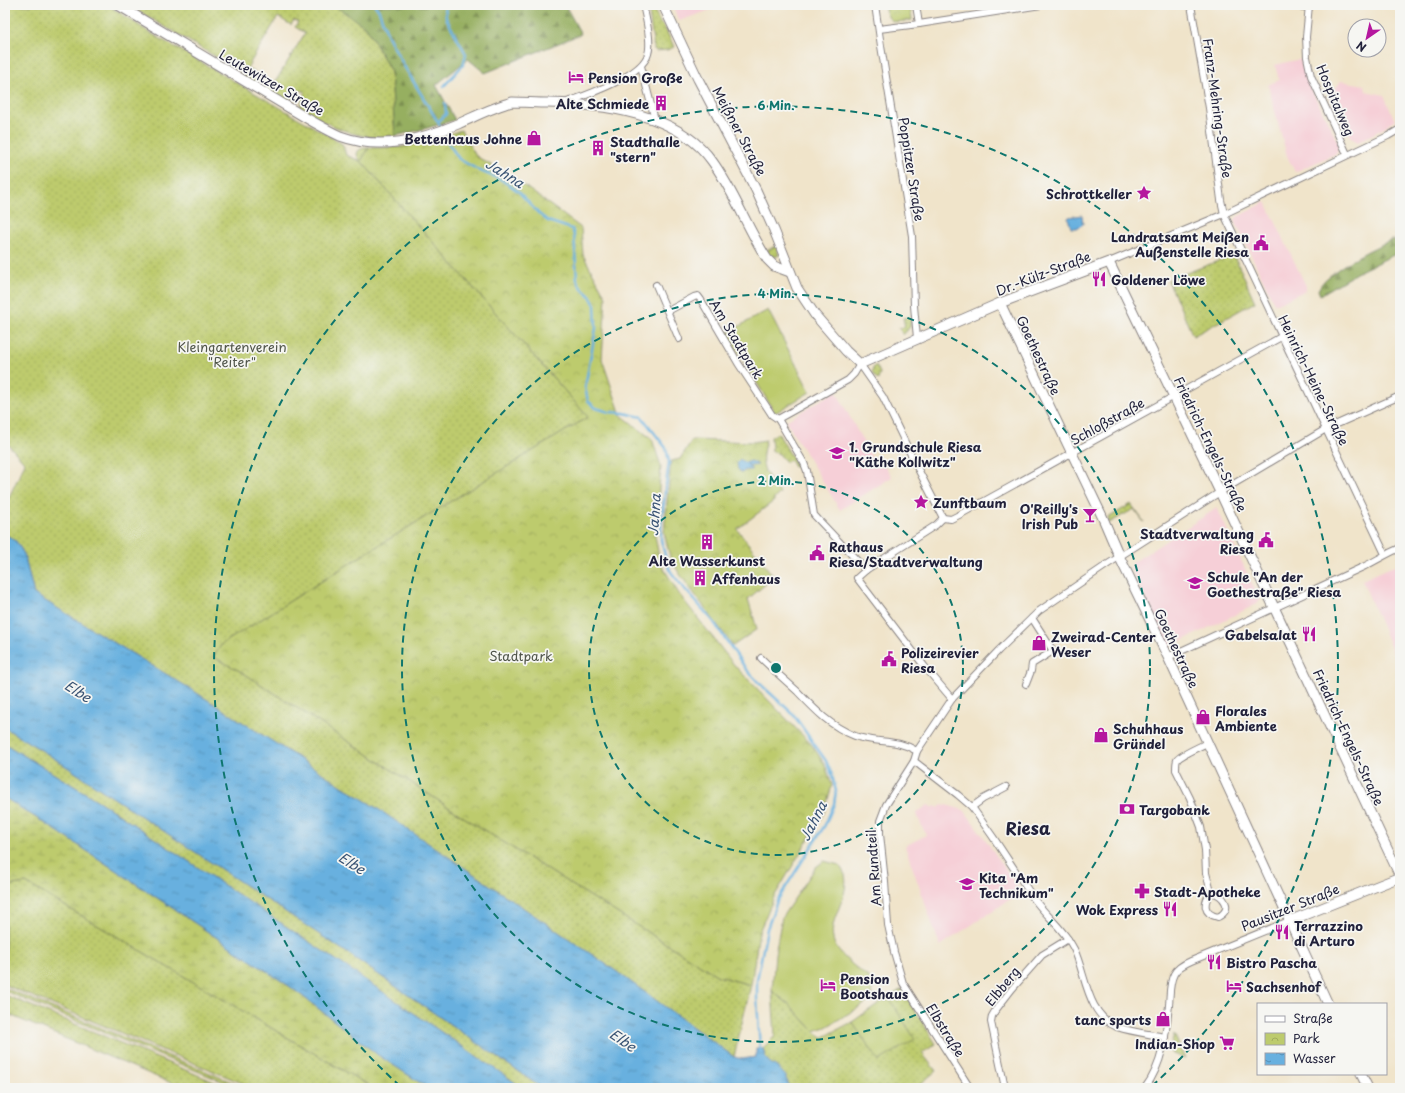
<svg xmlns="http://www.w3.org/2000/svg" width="1405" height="1093" font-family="'Playpen Sans',sans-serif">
  <defs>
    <pattern id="grass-dots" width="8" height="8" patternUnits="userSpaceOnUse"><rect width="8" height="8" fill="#bdcb6d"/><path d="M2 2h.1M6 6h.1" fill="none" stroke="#a2ae5f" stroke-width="1.8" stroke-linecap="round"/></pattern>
    <pattern id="forest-firs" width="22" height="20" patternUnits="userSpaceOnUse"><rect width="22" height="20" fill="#96af60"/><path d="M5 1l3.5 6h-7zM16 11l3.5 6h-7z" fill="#7a8e50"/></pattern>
    <pattern id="wetland-marsh" width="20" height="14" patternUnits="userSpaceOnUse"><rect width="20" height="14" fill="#bdcb6d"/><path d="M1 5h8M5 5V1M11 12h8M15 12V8" fill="none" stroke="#a2ae5f"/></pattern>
    <pattern id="park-crowns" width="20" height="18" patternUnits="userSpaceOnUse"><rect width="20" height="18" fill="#bdcb6d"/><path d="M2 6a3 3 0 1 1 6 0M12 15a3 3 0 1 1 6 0" fill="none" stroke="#a2ae5f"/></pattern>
    <pattern id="water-ripples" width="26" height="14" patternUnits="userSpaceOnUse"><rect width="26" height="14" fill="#68b0df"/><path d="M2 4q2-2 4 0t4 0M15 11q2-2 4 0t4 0" fill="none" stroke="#558fb6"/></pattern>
  </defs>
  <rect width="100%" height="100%" fill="#f6f6f2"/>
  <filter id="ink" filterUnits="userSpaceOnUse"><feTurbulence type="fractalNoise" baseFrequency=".025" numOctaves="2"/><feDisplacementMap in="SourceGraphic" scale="8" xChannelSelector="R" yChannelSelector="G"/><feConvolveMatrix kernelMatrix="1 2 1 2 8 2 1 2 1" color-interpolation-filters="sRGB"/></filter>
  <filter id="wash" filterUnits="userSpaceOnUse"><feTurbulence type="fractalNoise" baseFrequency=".012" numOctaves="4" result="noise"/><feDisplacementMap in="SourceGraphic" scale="16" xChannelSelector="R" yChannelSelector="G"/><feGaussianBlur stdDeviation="0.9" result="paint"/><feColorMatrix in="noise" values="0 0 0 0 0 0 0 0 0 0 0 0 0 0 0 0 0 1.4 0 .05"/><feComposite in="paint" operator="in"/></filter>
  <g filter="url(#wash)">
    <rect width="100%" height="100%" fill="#f0e4ca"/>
    <g fill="#f6cfd7">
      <path d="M672 5H724L679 21Z"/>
      <path d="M1300 59 1309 85 1339 144 1337 153 1295 172 1287 156 1268 85 1279 80 1275 65Z"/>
      <path d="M1341 81 1365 85 1366 91 1384 95 1395 121 1388 124 1384 128 1358 142 1351 138 1345 127 1347 125 1344 118 1342 119 1329 97Z"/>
      <path d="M1266 202 1306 286V290L1277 304 1274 303 1235 221 1237 217Z"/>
      <path d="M836 391 874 462 880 458 892 477 840 510 786 421Z"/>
      <path d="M1217 508 1259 599 1257 604 1169 647 1130 567 1132 563Z"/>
      <path d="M1400 563V669L1362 580Z"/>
      <path d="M942 804 964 810 983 836 1021 892 940 946 905 846 926 835 916 813 928 805 933 808 935 806 939 808Z"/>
    </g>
    <g fill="url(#grass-dots)" stroke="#707654">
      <path d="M5 5H108L146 30 147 31 338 141 343 145 346 155 360 161 357 155C357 148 364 148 369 148L361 161 588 417 360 557 222 644 214 657 242 672 476 825 718 976 751 985 734 1057 613 969 375 807 189 688 34 594 24 554 16 541 5 534V499L9 497 25 463 5 441Z"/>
      <path d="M128 5H334L367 28 391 72 395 136C387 136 378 138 370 137 345 134 322 121 300 109L302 99 305 92 301 90 296 95 286 102 263 88 268 81 274 84 305 33 295 27 298 22 294 20 291 25 278 17 247 68 259 75 255 83 242 76 243 73Z"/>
      <path d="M648 5H652L660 23 665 28 674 47 667 50 656 51 654 49Z"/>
      <path d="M776 246 779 255C773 259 769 256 767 250Z"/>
      <path d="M1234 255 1255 302 1193 336 1168 280Z"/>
      <path d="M911 317 910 327 903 335 899 328 905 327 903 318Z"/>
      <path d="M876 365 880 373 878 380 872 373 873 368Z"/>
      <path d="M778 433 797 466 794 467 790 460 786 462 779 454 772 451 771 437Z"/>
      <path d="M1131 504 1144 522 1134 509 1109 523 1108 518Z"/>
      <path d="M5 728 46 753 346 952 542 1088H523L339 962 100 802 5 744Z"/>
      <path d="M26 883 373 1088H254L5 985V886Z"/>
      <path d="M5 988 246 1088H238L33 1003 5 991Z"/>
      <path d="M902 989 936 1044 922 1053 936 1071 919 1085 921 1088H791C787 1083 786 1075 781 1071 770 1060 767 1066 763 1048L775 1036 772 991 789 1004 814 1031 822 1038 852 1022 880 1061 890 1001H882Z"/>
      <path d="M5 995 229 1088H183L5 1013Z"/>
      <path d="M1174 1034 1185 1059 1171 1053 1170 1051Z"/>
    </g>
    <g fill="url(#forest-firs)" stroke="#5c684e">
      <path d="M334 5H565L581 34 485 73 468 59 436 85 455 120 424 129 395 136 391 72 367 28Z"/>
      <path d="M1392 240 1400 241V252L1358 272 1320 295 1318 290C1320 286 1323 281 1327 278 1345 262 1370 249 1392 240Z"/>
    </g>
    <path fill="url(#wetland-marsh)" stroke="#707654" d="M5 798 57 831 292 988 378 1055 428 1088H373L26 883 5 886Z"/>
    <g fill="url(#park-crowns)" stroke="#707654">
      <path d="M884 5H910L912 20C894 22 889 26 884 5Z"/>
      <path d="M461 130 476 156 519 182 581 228 583 255 606 297 602 359 621 415 652 439 661 466 655 535 660 562 679 594 735 666 812 745 825 765 832 785 824 813 774 897 759 932 751 985 718 976 476 825 242 672 213 657 222 644 360 557 588 417 361 161 369 148 401 147 430 141Z"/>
      <path d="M692 440 753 442 766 440C758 467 765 472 780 493L774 499V501L737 529 774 577 748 599 757 629 733 646 679 573 670 557 664 532 671 461 680 459Z"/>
    </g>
    <g fill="#bdcb6d" stroke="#707654">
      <path d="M768 310 810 392 775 413 727 333Z"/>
      <path d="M824 861 839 865C841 868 844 872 845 875 851 901 820 925 838 950 849 964 865 974 878 985L871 991 873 999 826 1027 814 1031 789 1004 772 991 775 954 782 917 816 867Z"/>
      <path d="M890 1000 915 1039 879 1061 852 1022 882 1001Z"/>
    </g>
    <g fill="url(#water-ripples)" stroke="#45698d">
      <path d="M1082 215 1083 224 1077 228H1071L1068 218 1069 217Z"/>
      <path d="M740 459 745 463 751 461 758 465 751 466 747 464 752 470H746L741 473 738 469 737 463Z"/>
      <path d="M5 534 16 541 24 554 34 594 189 688 375 807 613 969 734 1057 742 1059 756 1057V1048H763C767 1066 770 1060 781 1071 786 1075 787 1083 791 1088H542L346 952 46 753 5 728Z"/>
      <path d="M5 744 100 802 339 962 523 1088H428L378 1055 292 988 57 831 5 798Z"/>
    </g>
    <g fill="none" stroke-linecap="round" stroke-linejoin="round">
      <g stroke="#68b0df" stroke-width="2.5">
        <path d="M375 5 379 11 388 36 404 66 438 122 447 141 459 159 480 171 500 179 518 191 539 214 548 221 572 229 574 235 577 280 582 289 590 296 595 305 596 328 585 387 588 401 596 408 609 412 624 413 642 417 666 448 669 462 661 522V540L667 563 671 572 683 587 713 621 746 669 758 682 793 714 826 761 832 775 836 791 834 804 825 825 777 901 767 929 757 980V998L760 1051"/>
        <path d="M444 86 463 65 466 54 446 18 445 5"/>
        <path d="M438 122 446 114 445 103"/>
      </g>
    </g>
  </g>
  <g filter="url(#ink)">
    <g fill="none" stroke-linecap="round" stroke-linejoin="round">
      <g stroke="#898382" stroke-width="8">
        <g id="street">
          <path d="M875 5 881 46 912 236 914 306 917 338"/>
          <path d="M916 5 919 24"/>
          <path d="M1191 5 1209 108 1221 200 1224 214 1385 554"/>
          <path d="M1293 5 1309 8"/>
          <path d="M1309 5 1306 37 1307 57 1311 76 1347 154"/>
          <path d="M879 29 919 24 1041 5"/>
          <path d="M641 66 655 120"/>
          <path d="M567 102C587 95 642 76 648 54 652 42 646 18 643 5"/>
          <path d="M1109 262 1224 214 1388 136 1400 129"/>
          <path d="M656 285 679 339"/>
          <path d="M668 311 694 297 698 296 701 300 738 363 772 415 778 419 804 463 807 471 814 515 866 570"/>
          <path d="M778 419 848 380 854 374 860 364 883 397 918 469 943 518"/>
          <path d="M943 518 951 519 961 514 1281 337"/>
          <path d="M943 518 936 525 866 570 857 578 925 667 952 699"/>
          <path d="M1168 657 1365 566C1377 560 1388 553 1400 548"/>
          <path d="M761 658C772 669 785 680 797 691 815 710 830 726 855 736 877 744 895 738 917 751"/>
          <path d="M1026 684 1031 671 1032 664 1053 651 1032 618"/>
          <path d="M1207 743C1201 746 1180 755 1177 760 1176 762 1176 767 1176 770L1190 798 1201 827 1205 850 1206 873 1211 892C1203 903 1203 914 1218 917 1234 909 1224 895 1211 892"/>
          <path d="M914 761 958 795 972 807 993 837 1034 899C1047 917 1064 929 1074 949 1086 975 1087 1015 1117 1027 1132 1032 1149 1034 1165 1037"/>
          <path d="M972 807 983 799 1006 787"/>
          <path d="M970 1088 903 983 894 952 888 925 885 882 880 834V821L886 805 914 761 917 751 952 699 999 650 1039 611 1108 564 1220 492 1326 429 1400 396"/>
          <path d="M1005 1088 991 1022 992 1016 995 1011 1012 989 1042 955 1068 939"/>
          <path d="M1145 1088C1163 1064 1166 1034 1169 1005 1170 996 1169 983 1174 974 1177 968 1184 964 1191 961L1289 921"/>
        </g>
      </g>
      <g stroke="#898382" stroke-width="11">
        <g id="secondary">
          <path d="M118 5 303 116C315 123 327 130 340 136 381 151 420 140 458 124 476 116 493 107 512 102 524 102 536 103 548 103 602 104 678 113 712 161 734 191 747 228 767 259L774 266 790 272"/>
          <path d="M663 5 698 79 756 190 774 230 797 288 815 315 846 351 860 364 1000 303 1109 262 1220 492 1400 876"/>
          <path d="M1000 303 1102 516 1120 558 1168 657 1328 1004"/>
          <path d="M1289 921 1400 877"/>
          <path d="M1361 1074 1368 1088"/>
        </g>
      </g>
      <use href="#street" stroke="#fff" stroke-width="6"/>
      <use href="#secondary" stroke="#fff" stroke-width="9"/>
    </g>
  </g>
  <g fill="none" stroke="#0f766e" stroke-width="2" stroke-dasharray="7 5">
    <circle cx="776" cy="668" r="187"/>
    <circle cx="776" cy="668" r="374"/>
    <path d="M400 1086A562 562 0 1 1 1152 1086"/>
  </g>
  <defs>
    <g id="hotel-bare" transform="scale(1.2)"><path d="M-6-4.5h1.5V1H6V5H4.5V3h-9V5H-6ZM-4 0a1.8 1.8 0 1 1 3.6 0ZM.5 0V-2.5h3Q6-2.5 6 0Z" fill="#b5179e" stroke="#f6f6f2" stroke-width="2.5" paint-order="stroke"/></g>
    <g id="building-bare" transform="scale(1.2)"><path d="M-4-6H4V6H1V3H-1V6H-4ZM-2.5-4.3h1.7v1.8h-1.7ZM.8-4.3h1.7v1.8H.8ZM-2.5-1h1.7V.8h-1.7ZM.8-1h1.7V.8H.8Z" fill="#b5179e" stroke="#f6f6f2" stroke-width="2.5" paint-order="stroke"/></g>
    <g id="shop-bare" transform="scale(1.2)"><path d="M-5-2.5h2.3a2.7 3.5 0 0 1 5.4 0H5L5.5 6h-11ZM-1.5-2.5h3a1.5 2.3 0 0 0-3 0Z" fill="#b5179e" stroke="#f6f6f2" stroke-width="2.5" paint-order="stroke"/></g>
    <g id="sight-bare" transform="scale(1.2)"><path d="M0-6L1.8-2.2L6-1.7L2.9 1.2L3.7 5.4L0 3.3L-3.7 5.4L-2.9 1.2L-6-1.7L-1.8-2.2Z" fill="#b5179e" stroke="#f6f6f2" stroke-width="2.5" paint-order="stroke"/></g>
    <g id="civic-bare" transform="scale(1.2)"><path d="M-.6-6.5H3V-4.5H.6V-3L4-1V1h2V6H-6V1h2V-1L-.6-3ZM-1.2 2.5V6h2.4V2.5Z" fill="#b5179e" stroke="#f6f6f2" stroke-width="2.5" paint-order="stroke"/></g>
    <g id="restaurant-bare" transform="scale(1.2)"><path d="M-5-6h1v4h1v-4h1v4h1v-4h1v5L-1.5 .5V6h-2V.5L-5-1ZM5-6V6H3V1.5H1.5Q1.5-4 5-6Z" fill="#b5179e" stroke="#f6f6f2" stroke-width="2.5" paint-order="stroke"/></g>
    <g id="school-bare" transform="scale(1.2)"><path d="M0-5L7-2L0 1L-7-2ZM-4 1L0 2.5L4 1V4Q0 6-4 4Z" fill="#b5179e" stroke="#f6f6f2" stroke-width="2.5" paint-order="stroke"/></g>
    <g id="bar-bare" transform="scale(1.2)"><path d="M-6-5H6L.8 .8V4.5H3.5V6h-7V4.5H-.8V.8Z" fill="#b5179e" stroke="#f6f6f2" stroke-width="2.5" paint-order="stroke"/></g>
    <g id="bank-bare" transform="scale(1.2)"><path d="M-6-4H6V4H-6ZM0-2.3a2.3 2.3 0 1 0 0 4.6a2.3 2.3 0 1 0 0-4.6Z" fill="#b5179e" stroke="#f6f6f2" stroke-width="2.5" paint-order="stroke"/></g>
    <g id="pharmacy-bare" transform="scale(1.2)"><path d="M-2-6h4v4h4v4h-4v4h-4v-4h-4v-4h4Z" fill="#b5179e" stroke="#f6f6f2" stroke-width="2.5" paint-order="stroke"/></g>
    <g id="supermarket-bare" transform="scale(1.2)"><path d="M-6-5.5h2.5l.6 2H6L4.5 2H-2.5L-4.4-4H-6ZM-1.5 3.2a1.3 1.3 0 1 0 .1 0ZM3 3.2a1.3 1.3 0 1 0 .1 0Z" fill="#b5179e" stroke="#f6f6f2" stroke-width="2.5" paint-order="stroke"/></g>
  </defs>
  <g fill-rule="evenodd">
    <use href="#hotel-bare" x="576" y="77"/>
    <use href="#building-bare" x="661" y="103"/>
    <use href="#shop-bare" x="534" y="138"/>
    <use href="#building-bare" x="598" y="148"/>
    <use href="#sight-bare" x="1144" y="193"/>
    <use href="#civic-bare" x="1261" y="243"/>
    <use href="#restaurant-bare" x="1099" y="279"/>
    <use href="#school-bare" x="837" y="453"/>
    <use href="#sight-bare" x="921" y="502"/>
    <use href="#bar-bare" x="1090" y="515"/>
    <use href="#civic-bare" x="1266" y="540"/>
    <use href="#building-bare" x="707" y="542"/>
    <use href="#civic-bare" x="817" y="553"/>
    <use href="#building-bare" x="700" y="578"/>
    <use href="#school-bare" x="1195" y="583"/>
    <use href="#restaurant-bare" x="1309" y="634"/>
    <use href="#shop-bare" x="1039" y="643"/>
    <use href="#civic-bare" x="889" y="659"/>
    <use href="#shop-bare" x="1203" y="717"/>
    <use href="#shop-bare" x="1101" y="735"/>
    <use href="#bank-bare" x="1127" y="809"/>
    <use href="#school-bare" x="967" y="884"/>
    <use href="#pharmacy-bare" x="1142" y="891"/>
    <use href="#restaurant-bare" x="1170" y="909"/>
    <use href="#restaurant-bare" x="1282" y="932"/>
    <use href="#restaurant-bare" x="1214" y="962"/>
    <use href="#hotel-bare" x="828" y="985"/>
    <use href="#hotel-bare" x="1234" y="986"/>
    <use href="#shop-bare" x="1163" y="1019"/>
    <use href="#supermarket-bare" x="1227" y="1043"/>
  </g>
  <g text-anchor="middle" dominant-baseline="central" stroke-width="3.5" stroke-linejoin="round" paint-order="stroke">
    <g font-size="13" font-weight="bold" fill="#22223b" stroke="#f6f6f2" text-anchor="start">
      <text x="588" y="77">Pension Große</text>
      <text x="649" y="103" text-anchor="end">Alte Schmiede</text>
      <text x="522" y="138" text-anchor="end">Bettenhaus Johne</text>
      <text x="610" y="141">Stadthalle<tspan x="610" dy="15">"stern"</tspan></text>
      <text x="1132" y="193" text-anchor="end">Schrottkeller</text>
      <text x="1249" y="236" text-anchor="end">Landratsamt Meißen<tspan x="1249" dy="15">Außenstelle Riesa</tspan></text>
      <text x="1111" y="279">Goldener Löwe</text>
      <text x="849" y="446">1. Grundschule Riesa<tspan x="849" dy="15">"Käthe Kollwitz"</tspan></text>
      <text x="933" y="502">Zunftbaum</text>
      <text x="1078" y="508" text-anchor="end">O'Reilly's<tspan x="1078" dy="15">Irish Pub</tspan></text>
      <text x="1254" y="533" text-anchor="end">Stadtverwaltung<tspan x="1254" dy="15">Riesa</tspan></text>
      <text x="829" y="546">Rathaus<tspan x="829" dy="15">Riesa/Stadtverwaltung</tspan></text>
      <text x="707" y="560" text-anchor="middle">Alte Wasserkunst</text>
      <text x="1207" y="576">Schule "An der<tspan x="1207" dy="15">Goethestraße" Riesa</tspan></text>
      <text x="712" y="578">Affenhaus</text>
      <text x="1297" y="634" text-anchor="end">Gabelsalat</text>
      <text x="1051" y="636">Zweirad-Center<tspan x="1051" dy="15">Weser</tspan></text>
      <text x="901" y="652">Polizeirevier<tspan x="901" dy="15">Riesa</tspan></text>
      <text x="1215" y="710">Florales<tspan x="1215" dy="15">Ambiente</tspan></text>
      <text x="1113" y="728">Schuhhaus<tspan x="1113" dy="15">Gründel</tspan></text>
      <text x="1139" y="809">Targobank</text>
      <text x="979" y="877">Kita "Am<tspan x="979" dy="15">Technikum"</tspan></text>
      <text x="1154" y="891">Stadt-Apotheke</text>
      <text x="1158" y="909" text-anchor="end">Wok Express</text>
      <text x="1294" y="925">Terrazzino<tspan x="1294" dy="15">di Arturo</tspan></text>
      <text x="1226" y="962">Bistro Pascha</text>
      <text x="840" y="978">Pension<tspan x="840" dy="15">Bootshaus</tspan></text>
      <text x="1246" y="986">Sachsenhof</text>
      <text x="1151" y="1019" text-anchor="end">tanc sports</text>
      <text x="1215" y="1043" text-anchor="end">Indian-Shop</text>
    </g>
    <g font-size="13" fill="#22223b" stroke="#f6f6f2">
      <text transform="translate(272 82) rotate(30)">Leutewitzer Straße</text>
      <text transform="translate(1336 100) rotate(67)">Hospitalweg</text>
      <text transform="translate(1218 108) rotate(82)">Franz-Mehring-Straße</text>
      <text transform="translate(740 131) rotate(62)">Meißner Straße</text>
      <text transform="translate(912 169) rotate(81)">Poppitzer Straße</text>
      <text transform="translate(1043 273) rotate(-21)">Dr.-Külz-Straße</text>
      <text transform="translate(737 339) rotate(59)">Am Stadtpark</text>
      <text transform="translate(1039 355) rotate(65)">Goethestraße</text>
      <text transform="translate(1314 380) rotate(64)">Heinrich-Heine-Straße</text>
      <text transform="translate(1107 421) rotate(-29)">Schloßstraße</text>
      <text transform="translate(1211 444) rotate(64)">Friedrich-Engels-Straße</text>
      <text transform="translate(1177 648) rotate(65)">Goethestraße</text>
      <text transform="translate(1349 737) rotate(65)">Friedrich-Engels-Straße</text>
      <text transform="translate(873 868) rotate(-94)">Am Rundteil</text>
      <text transform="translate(1290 907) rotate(-22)">Pausitzer Straße</text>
      <text transform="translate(1002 986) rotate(-51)">Elbberg</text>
      <text transform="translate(946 1030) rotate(58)">Elbstraße</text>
    </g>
    <g font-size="13" fill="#50554a" stroke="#f6f6f2">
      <text x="232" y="346">Kleingartenverein<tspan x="232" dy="15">"Reiter"</tspan></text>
      <text x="521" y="655">Stadtpark</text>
    </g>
    <g font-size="14" font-style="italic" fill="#3a5474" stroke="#f6f6f2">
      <text transform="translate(505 173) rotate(32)">Jahna</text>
      <text transform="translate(654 515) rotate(-86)">Jahna</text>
      <text transform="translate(78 691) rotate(32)">Elbe</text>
      <text transform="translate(813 821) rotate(-63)">Jahna</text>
      <text transform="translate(352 863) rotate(32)">Elbe</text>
      <text transform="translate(623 1040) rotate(34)">Elbe</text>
    </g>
    <g font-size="17" font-weight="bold" fill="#22223b" stroke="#f6f6f2">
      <text x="1028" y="828">Riesa</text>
    </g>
  </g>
  <circle cx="776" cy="668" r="6" fill="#0f766e" stroke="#f6f6f2" stroke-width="2"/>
  <g font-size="12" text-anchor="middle" font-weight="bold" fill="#0f766e" stroke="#f6f6f2" stroke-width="3.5" stroke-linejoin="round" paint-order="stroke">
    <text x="776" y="110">6 Min.</text>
    <text x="776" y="298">4 Min.</text>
    <text x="776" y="485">2 Min.</text>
  </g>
  <rect width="1405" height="1093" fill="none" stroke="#f6f6f2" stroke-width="20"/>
  <rect x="1257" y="1003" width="130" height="72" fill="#f6f6f2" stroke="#a1a1a9"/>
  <rect x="1265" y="1016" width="20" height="6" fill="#ffffff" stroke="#a1a1a9"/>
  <text x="1293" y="1023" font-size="12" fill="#22223b">Straße</text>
  <rect x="1265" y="1033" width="20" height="12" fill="url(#park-crowns)" stroke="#a1a1a9"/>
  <text x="1293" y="1043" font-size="12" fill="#22223b">Park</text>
  <rect x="1265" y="1053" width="20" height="12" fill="url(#water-ripples)" stroke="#a1a1a9"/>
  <text x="1293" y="1063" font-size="12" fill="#22223b">Wasser</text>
  <g transform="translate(1367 38) rotate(214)"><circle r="19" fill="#f6f6f2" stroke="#a1a1a9"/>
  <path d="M0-3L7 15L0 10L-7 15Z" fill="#b5179e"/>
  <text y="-6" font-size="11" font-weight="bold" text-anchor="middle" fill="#22223b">N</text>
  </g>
</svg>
